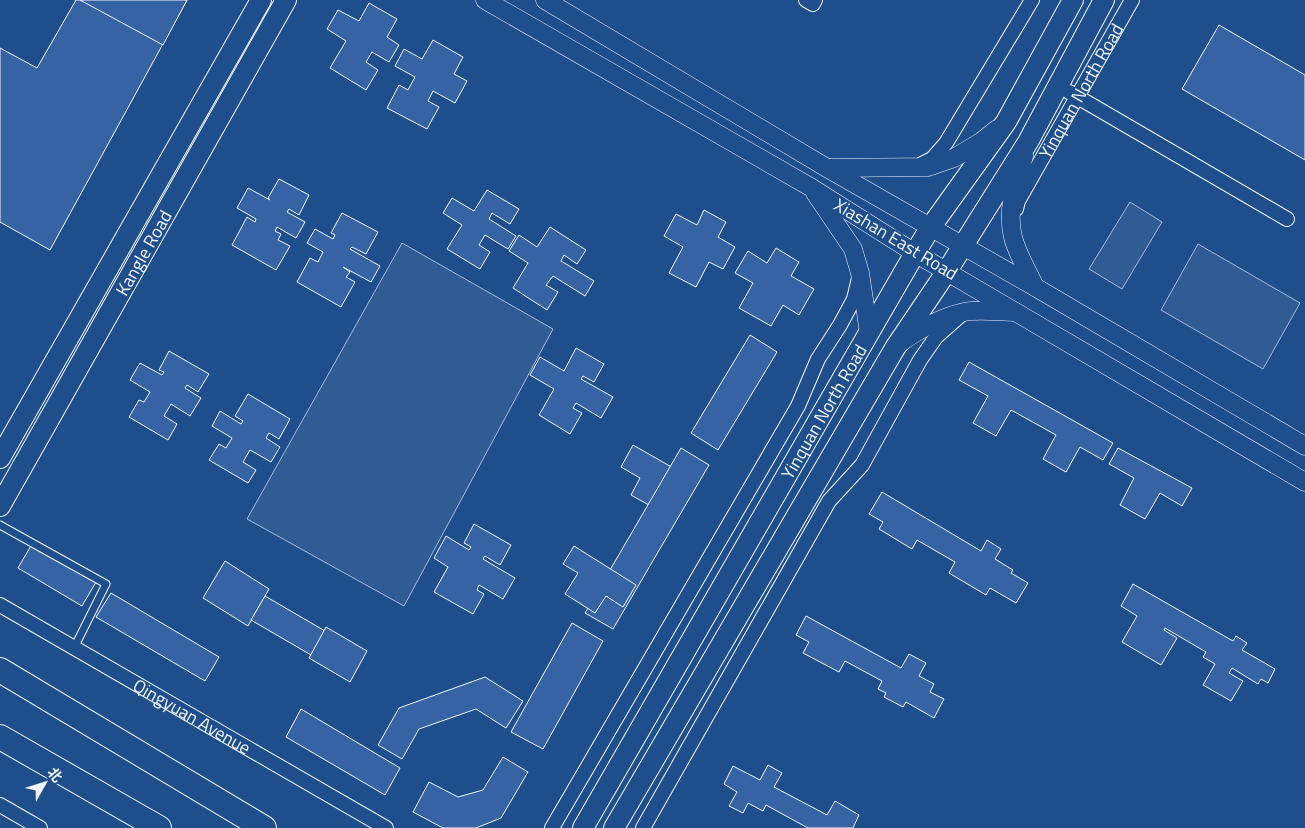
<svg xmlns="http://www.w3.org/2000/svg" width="1305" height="828" font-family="'Titillium Web','Noto Sans SC',sans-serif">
  <rect width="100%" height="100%" fill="#1f4e8c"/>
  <g fill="#305b95" stroke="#a8bbd7">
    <path d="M1130 202 1162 222 1122 289 1089 269Z"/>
    <path d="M402 243 553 329 404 606 247 519Z"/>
    <path d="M1198 244 1300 303 1263 369 1161 310Z"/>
  </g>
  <g fill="#3563a3" stroke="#f2f6ff">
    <path d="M76 0H187L50 250 0 222V48L37 68Z"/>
    <path d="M80 0H187L163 45Z"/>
    <path d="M369 3 397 19 387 37 399 45 389 62 372 52 366 62 378 70 366 90 330 68 346 41 327 29 338 10 359 21Z"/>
    <path d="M1219 25 1305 75V160L1182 89Z"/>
    <path d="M433 40 463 57 454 74 467 81 455 103 433 91 428 101 439 107 427 129 387 108 399 85 408 90 415 77 395 66 404 49 422 59Z"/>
    <path d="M279 179 309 195 299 215 289 209 287 212 305 222 296 238 277 227 275 231 281 234 278 240 290 246 276 270 232 245 247 217 255 222 256 219 237 208 248 188 270 200 268 198Z"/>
    <path d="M487 190 519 209 510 224 492 213 489 219 516 236 508 249 485 235 479 245 490 252 480 269 447 249 462 225 443 213 452 198 474 211Z"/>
    <path d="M704 210 726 222 718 237 735 247 723 269 709 262 696 287 669 273 683 247 664 236 676 214 697 225Z"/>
    <path d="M342 213 378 232 366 254 352 247 350 249 380 266 371 282 343 267 350 272 346 277 355 282 341 307 297 282 310 258 318 262 323 252 307 243 315 229 333 239 335 235 331 233Z"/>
    <path d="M550 227 586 250 577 264 564 255 561 261 594 281 585 296 553 276 546 285 558 292 547 310 513 288 528 263 509 251 519 235 537 247Z"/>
    <path d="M776 248 799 262 791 276 814 289 799 315 783 305 771 326 739 308 753 283 735 273 748 251 767 263Z"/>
    <path d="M750 335 777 352 718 450 691 433Z"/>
    <path d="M576 348 604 364 594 382 583 376 581 379 613 397 601 418 576 403 573 408 582 413 570 434 539 415 554 389 530 375 540 357 564 371Z"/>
    <path d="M169 351 209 374 198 392 187 385 185 388 201 398 190 416 171 404 164 416 177 424 168 440 129 417 139 400 144 402 150 392 130 380 140 363 162 375 164 372 159 370Z"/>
    <path d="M969 362 1113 443 1103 460 1080 447 1066 472 1043 459 1056 435 1011 410 996 436 973 423 988 396 959 380Z"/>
    <path d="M248 394 290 419 279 439 269 433 266 438 280 447 271 462 250 450 243 462 256 470 248 483 209 460 219 444 226 448 232 438 212 426 220 411 241 424 243 421 235 416Z"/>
    <path d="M633 445 696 481 683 504 665 494 656 509 631 495 640 478 621 467Z"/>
    <path d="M681 448 709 465 613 629 585 613Z"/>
    <path d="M1118 448 1192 488 1182 506 1160 493 1145 519 1120 505 1134 478 1109 464Z"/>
    <path d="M882 492 981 551 987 540 1001 549 995 559 1013 570 1011 573 1028 583 1016 603 990 588 986 595 949 573 955 562 917 540 912 549 879 529 883 522 869 514Z"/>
    <path d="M474 524 511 545 500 565 485 556 483 559 515 578 503 599 479 585 477 590 484 594 473 614 434 592 448 567 434 558 446 536 469 550 471 547 464 543Z"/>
    <path d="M32 544 96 582 82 606 18 568Z"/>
    <path d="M574 546 636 585 623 607 606 596 595 613 565 594 578 573 563 564Z"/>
    <path d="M225 561 269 589 248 626 203 598Z"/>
    <path d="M1133 584 1233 641 1236 636 1247 643 1242 650 1275 669 1268 683 1261 679 1258 684 1232 668 1229 673 1243 681 1231 701 1203 685 1215 664 1203 657 1206 652 1165 628 1164 630 1177 638 1161 665 1122 642 1137 616 1121 606Z"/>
    <path d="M111 593 219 657 205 681 96 617Z"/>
    <path d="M265 596 325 631 311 655 251 620Z"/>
    <path d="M806 616 901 668 909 654 926 663 919 676 934 684 930 692 944 699 934 718 906 702 903 707 884 697 886 693 878 689 882 681 845 661 839 672 803 653 809 642 796 635Z"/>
    <path d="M572 623 603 641 543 749 511 732Z"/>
    <path d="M326 627 367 651 350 682 309 658Z"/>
    <path d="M485 677 523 701 506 728 476 709 419 729 402 759 378 745 399 708Z"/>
    <path d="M301 709 400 768 385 795 286 737Z"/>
    <path d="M503 757 528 772 501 818 476 828H443L413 812 429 782 458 797 483 790Z"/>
    <path d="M768 765 782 773 774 787 827 815 835 801 859 815 853 828H808L766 805 763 811 748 803 743 813 729 806 737 792 724 784 733 766 760 780Z"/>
  </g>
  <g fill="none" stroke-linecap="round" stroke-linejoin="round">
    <g stroke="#f2f6ff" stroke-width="9">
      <path id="service" d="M0 525 106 584 74 648"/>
    </g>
    <g stroke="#f2f6ff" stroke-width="16">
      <g id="minor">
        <path d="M806 0 813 4 815 0"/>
        <path d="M1069 92 1287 219"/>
        <path d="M922 164 932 159 946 143 1032 0"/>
        <path id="s1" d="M1016 209 1018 201 1132 0"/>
        <path id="s2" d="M0 605 386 828"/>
        <path d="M0 805 40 828"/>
        <path d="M552 828 798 406 818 359 840 325 854 299 859 278"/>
        <path d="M643 828 829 501 862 465 920 360 936 337 963 313"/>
      </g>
    </g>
    <g stroke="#f2f6ff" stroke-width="19">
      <g id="tertiary">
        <path d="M485 0 812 188 915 253 1305 482"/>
        <path d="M545 0 827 168 1035 287 1305 446"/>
        <path d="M1024 156C1016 182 1006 210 1013 237 1017 254 1028 271 1035 287"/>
        <path d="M829 168 928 167 954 158 982 141 997 129"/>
        <path d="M815 193 853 249 860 273 869 333"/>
        <path d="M899 344C917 330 942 317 964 312 979 309 1000 312 1015 312"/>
      </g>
    </g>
    <g stroke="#f2f6ff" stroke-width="22">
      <g id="secondary">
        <path d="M0 458 261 0"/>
        <path id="s3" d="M0 506 286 0"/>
        <path id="s4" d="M583 828 915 253 930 228 1006 122 1073 0"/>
        <path d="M614 828 895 348 947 271 1028 142 1104 0"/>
      </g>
    </g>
    <g stroke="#f2f6ff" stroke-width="26">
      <g id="trunk">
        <path d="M0 670 264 828"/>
        <path d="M0 737 159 828"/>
      </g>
    </g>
    <use href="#service" stroke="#1f4e8c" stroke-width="7"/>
    <use href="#minor" stroke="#1f4e8c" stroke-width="14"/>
    <use href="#tertiary" stroke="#1f4e8c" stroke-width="18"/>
    <use href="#secondary" stroke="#1f4e8c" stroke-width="20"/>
    <use href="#trunk" stroke="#1f4e8c" stroke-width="24"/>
  </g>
  <g text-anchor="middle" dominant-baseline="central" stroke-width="4" stroke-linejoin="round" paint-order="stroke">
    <g font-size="18" fill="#f2f6ff" stroke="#1f4e8c">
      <text stroke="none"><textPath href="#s1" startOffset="135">Yinquan North Road</textPath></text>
      <text transform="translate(896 239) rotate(31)">Xiashan East Road</text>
      <text stroke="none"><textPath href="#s3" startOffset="291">Kangle Road</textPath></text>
      <text stroke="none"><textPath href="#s4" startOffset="481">Yinquan North Road</textPath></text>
      <text stroke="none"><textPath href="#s2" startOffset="222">Qingyuan Avenue</textPath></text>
    </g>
  </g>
  <g transform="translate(45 783) rotate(51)" stroke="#1f4e8c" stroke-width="4" paint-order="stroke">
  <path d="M0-4L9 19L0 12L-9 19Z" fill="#f2f6ff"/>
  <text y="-8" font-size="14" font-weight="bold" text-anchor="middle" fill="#f2f6ff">北</text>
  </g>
</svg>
